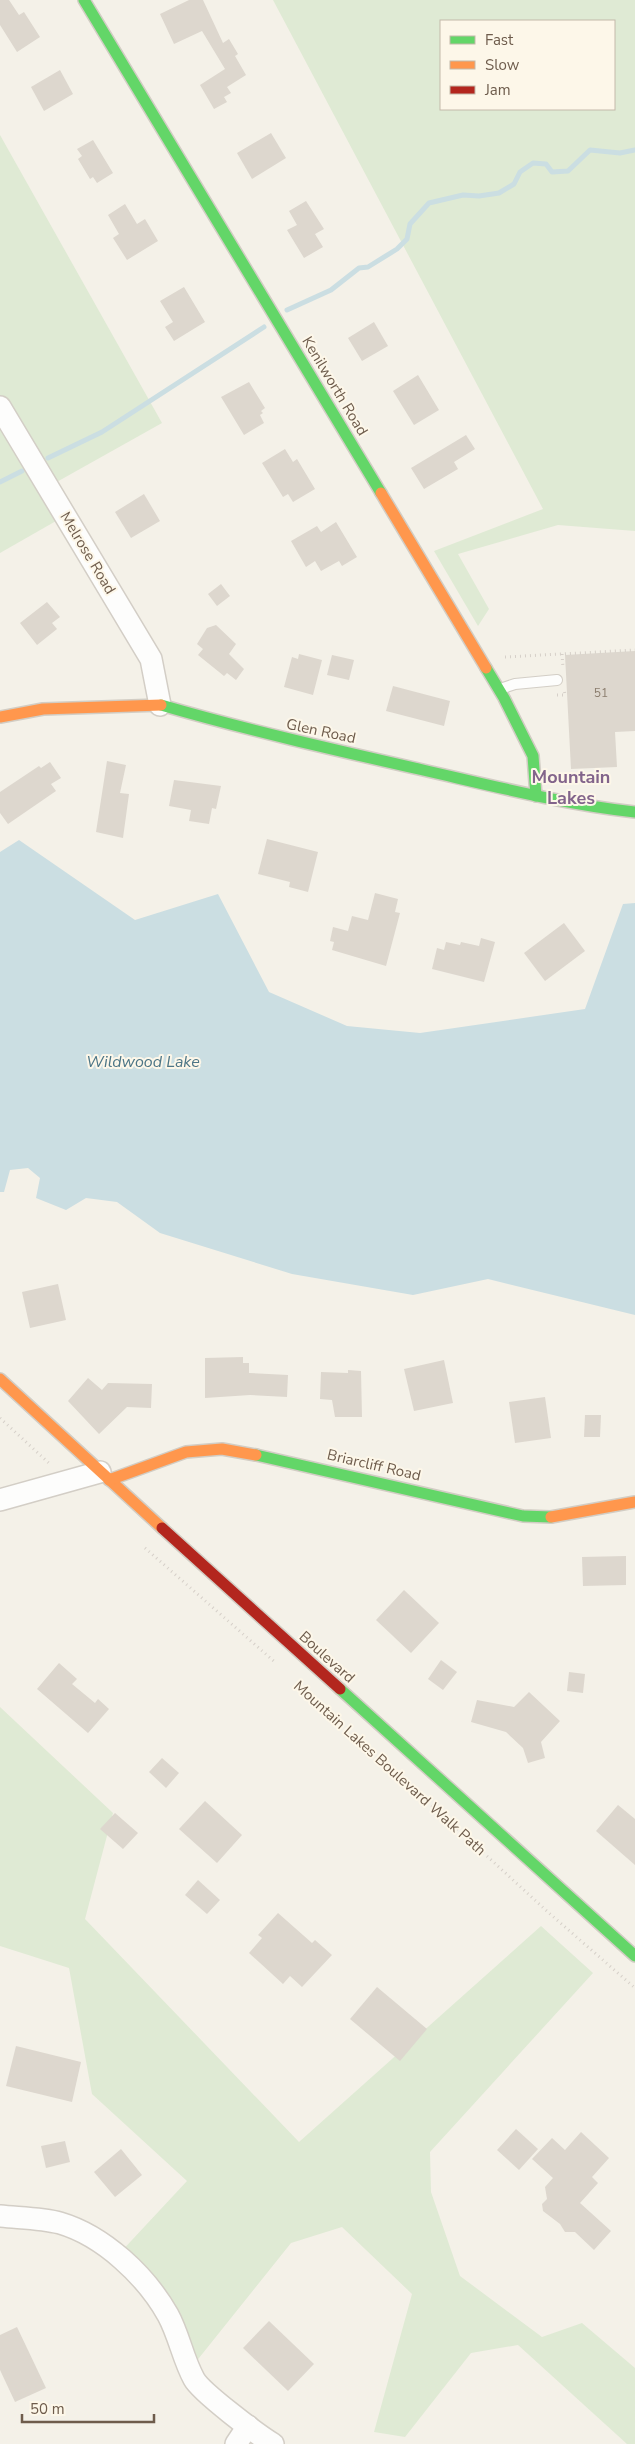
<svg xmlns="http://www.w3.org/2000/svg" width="635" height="2444" font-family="'Nunito Sans',sans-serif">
  <rect width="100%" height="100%" fill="#f4f1e8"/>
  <g fill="#dfead4" fill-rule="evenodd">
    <path d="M273 0H635V531L558 525 458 554 489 609 478 626 434 551 543 509ZM441 21H614V109H441Z"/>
    <path d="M0 135 162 423 46 488 63 517 0 553Z"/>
    <path d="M0 1707 113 1813 85 1919 299 2142 541 1926 593 1973 430 2152 431 2192 460 2276 542 2337 582 2323 635 2368V2444H627L518 2345 471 2353 405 2437 374 2432 412 2294 342 2227 291 2243 191 2368 118 2255 187 2181 92 2094 69 1968 0 1946Z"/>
  </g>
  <path fill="#cbdee2" d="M19 840 135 920 218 894 269 992 347 1026 420 1033 585 1009 623 904 635 903V1315L488 1279 413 1295 292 1274 160 1233 117 1202 86 1198 66 1210 36 1198 40 1178 28 1168 10 1170 4 1192H0V852Z"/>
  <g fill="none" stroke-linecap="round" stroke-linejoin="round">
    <g stroke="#cbdee2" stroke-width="5">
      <path d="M287 310 331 290 359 268 368 267 397 249 407 239 410 224 429 203 463 195 479 196 499 193 514 184 520 172 533 163 546 164 552 172 568 171 590 150 620 153 635 150"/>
      <path d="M48 458 102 432 264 327"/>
      <path d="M0 482 22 471"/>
    </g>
  </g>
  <g fill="#ddd7ce">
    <path d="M0 0H9L19 15 24 12 40 37 17 52 0 25Z"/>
    <path d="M189 0H203L223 43 229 39 238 54 235 56 246 75 227 87 231 93 224 97 227 102 214 109 200 85 225 69 202 31 174 44 160 14Z"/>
    <path d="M60 70 73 94 44 111 31 87Z"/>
    <path d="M271 133 286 158 252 179 237 153Z"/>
    <path d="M93 140 113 173 97 183 93 177 90 179 78 159 82 156 77 149Z"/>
    <path d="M306 201 324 229 315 234 323 247 304 258 287 230 297 225 289 211Z"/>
    <path d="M125 204 137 224 145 219 158 241 127 260 113 238 119 234 108 215Z"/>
    <path d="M184 287 205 322 174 341 165 327 173 322 160 301Z"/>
    <path d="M374 322 388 346 362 361 348 338Z"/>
    <path d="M418 375 439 410 414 425 393 391Z"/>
    <path d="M249 382 265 408 261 411 263 413 260 415 264 423 244 435 221 397Z"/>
    <path d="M466 435 475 449 454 462 458 469 424 489 411 468Z"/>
    <path d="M285 449 293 462 297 459 315 489 293 502 288 494 283 497 262 463Z"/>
    <path d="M144 494 160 521 131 538 115 512Z"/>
    <path d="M336 522 357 557 342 566 339 561 321 571 315 561 306 567 291 541 317 526 321 532Z"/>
    <path d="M221 584 230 596 217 606 208 594Z"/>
    <path d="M47 602 60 617 52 623 57 629 37 645 20 623Z"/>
    <path d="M216 625 236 644 229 654 244 669 236 680 227 673 224 676 198 655 203 649 197 644 207 628Z"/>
    <path d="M635 651V731L615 732 617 767 571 769 565 655Z"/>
    <path d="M299 654 322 660 313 695 284 687 292 657 298 659Z"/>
    <path d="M332 655 354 660 349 680 327 675Z"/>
    <path d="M393 686 450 701 444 726 386 711Z"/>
    <path d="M107 761 126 765 120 793 129 794 123 838 96 832Z"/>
    <path d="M50 762 61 778 51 784 56 791 8 824 0 813V792L39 766 41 768Z"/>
    <path d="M174 780 221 786 216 809 212 808 209 824 189 821 191 810 169 806Z"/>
    <path d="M267 839 318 852 308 892 289 887 290 882 258 874Z"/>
    <path d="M375 893 398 899 395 912 400 913 386 966 332 950 334 942 330 941 333 927 348 931 352 916 368 920Z"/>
    <path d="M564 923 585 951 545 981 524 953Z"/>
    <path d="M481 938 495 942 484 982 432 969 437 948 444 950 446 942 460 945 461 942 479 946Z"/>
    <path d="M58 1284 66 1320 30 1328 22 1292Z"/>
    <path d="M243 1357V1363H249V1373L288 1375 287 1397 250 1395 205 1398V1358Z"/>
    <path d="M444 1360 453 1403 414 1411 404 1369Z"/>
    <path d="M348 1370 361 1371 362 1417H335L332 1400 320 1399 321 1372 348 1373Z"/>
    <path d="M88 1378 102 1390 108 1383 152 1384 151 1408 127 1407 99 1434 68 1401Z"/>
    <path d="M545 1397 551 1438 515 1443 509 1402Z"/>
    <path d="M585 1415H601L600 1437H584Z"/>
    <path d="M626 1556V1585L583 1586 582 1557Z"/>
    <path d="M404 1590 439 1623 411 1653 376 1620Z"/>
    <path d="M441 1660 457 1672 443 1690 428 1679Z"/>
    <path d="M59 1663 77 1679 72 1684 95 1703 98 1699 109 1709 88 1733 37 1689Z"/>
    <path d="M569 1672 585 1674 583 1693 567 1691Z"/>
    <path d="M529 1692 560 1721 541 1742 545 1758 528 1763 523 1748 506 1732 471 1722 477 1700 514 1707Z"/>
    <path d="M162 1758 179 1773 166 1788 149 1772Z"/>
    <path d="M205 1801 242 1835 217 1863 179 1829Z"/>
    <path d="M618 1805 635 1819V1865L596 1831Z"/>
    <path d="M115 1813 138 1833 123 1849 100 1829Z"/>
    <path d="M198 1880 220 1900 207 1914 185 1895Z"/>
    <path d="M278 1913 312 1943 315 1940 332 1955 302 1987 290 1976 283 1984 249 1953 262 1938 258 1935Z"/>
    <path d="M377 1987 427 2029 400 2061 350 2019Z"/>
    <path d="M16 2046 81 2062 72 2102 6 2086Z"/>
    <path d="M516 2129 538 2149 519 2170 497 2150Z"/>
    <path d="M581 2132 609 2158 592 2177 598 2183 580 2203 611 2231 594 2250 575 2232H565L560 2224 543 2211 542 2204 547 2199 545 2187 553 2178 532 2159 552 2138 565 2150Z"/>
    <path d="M65 2141 70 2162 46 2168 41 2146Z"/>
    <path d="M121 2149 142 2175 115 2197 94 2172Z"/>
    <path d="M269 2321 314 2364 288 2391 243 2348Z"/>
    <path d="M17 2327 46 2388 15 2402 0 2370V2335Z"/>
  </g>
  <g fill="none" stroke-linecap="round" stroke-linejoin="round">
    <g stroke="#d3cec6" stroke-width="12">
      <path id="lane" d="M500 689 515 684 557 680"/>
    </g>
    <g stroke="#d3cec6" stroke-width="24">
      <g id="street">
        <path d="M0 407 151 659 160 705"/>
        <path d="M0 1500 100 1472"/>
        <path d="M0 2216C19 2218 42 2218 60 2223 104 2236 146 2276 168 2315 179 2335 183 2359 194 2379 201 2392 258 2435 273 2444"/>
        <path d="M236 2444 248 2426"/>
      </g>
    </g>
    <g stroke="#d2cdc4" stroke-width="14">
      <g id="fast">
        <path d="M84 0 381 493"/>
        <path d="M486 668 504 698 533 756 536 796"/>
        <path d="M161 705C247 730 335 750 423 770 493 786 563 804 635 812"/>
        <path d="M256 1455 523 1516 551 1517"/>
        <path d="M340 1689 635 1956"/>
      </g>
    </g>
    <g stroke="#d2cdc4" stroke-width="14">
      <g id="slow">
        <path d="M381 493 486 668"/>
        <path d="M0 717 43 709 161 705"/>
        <path d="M0 1379 162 1528"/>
        <path d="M109 1480 186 1452 222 1449 256 1455"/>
        <path d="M551 1517 635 1502"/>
      </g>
    </g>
    <g stroke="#d2cdc4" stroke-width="14">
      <path id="jam" d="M162 1528 340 1689"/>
    </g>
    <g stroke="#d6d0c9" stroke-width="3" stroke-dasharray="1 4" stroke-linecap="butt">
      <path d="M562 654 563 668"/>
      <path d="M505 657 635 650"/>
      <path d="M557 695H565L564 689"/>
      <path d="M0 1418 51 1465"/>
      <path d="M145 1548 276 1663"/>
      <path d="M428 1802 549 1913 635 1988"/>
    </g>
    <use href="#lane" stroke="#fdfdfc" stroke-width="10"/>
    <use href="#street" stroke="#fdfdfc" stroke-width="21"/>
    <use href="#fast" stroke="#63d668" stroke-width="11"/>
    <use href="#slow" stroke="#ff974d" stroke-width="11"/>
    <use href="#jam" stroke="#b3261e" stroke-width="11"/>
  </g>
  <g text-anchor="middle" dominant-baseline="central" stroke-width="4" stroke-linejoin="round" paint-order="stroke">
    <g font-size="12" fill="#8c7e6f">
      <text x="601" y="693">51</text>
    </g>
    <g font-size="15" fill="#6e5c4c" stroke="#fdf7e9">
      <text transform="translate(335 386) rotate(59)">Kenilworth Road</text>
      <text transform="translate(88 553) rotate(59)">Melrose Road</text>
      <text transform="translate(321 731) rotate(12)">Glen Road</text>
      <text transform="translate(374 1465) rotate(13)">Briarcliff Road</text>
      <text transform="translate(327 1657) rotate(42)">Boulevard</text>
      <text transform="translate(390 1768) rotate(42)">Mountain Lakes Boulevard Walk Path</text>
    </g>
    <g font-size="16" font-style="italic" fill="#4c7586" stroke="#fdf7e9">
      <text x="143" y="1062">Wildwood Lake</text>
    </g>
    <g font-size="18" font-weight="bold" fill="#82648b" stroke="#fdf7e9">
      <text x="571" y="777">Mountain<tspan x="571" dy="21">Lakes</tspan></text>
    </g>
  </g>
  <rect x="440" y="20" width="175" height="90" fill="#fdf7e9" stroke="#c4b9aa"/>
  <rect x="450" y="36" width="25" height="8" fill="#63d668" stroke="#c4b9aa"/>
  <text x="485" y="45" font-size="15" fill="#6e5c4c">Fast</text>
  <rect x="450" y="61" width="25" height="8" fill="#ff974d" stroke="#c4b9aa"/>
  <text x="485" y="70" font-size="15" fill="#6e5c4c">Slow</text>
  <rect x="450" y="86" width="25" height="8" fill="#b3261e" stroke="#c4b9aa"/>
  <text x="485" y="95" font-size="15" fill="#6e5c4c">Jam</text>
  <path d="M22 2414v8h132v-8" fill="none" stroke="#6e5c4c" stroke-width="2.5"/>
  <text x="30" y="2414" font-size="15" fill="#6e5c4c" stroke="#fdf7e9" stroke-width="4" paint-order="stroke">50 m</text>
</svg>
